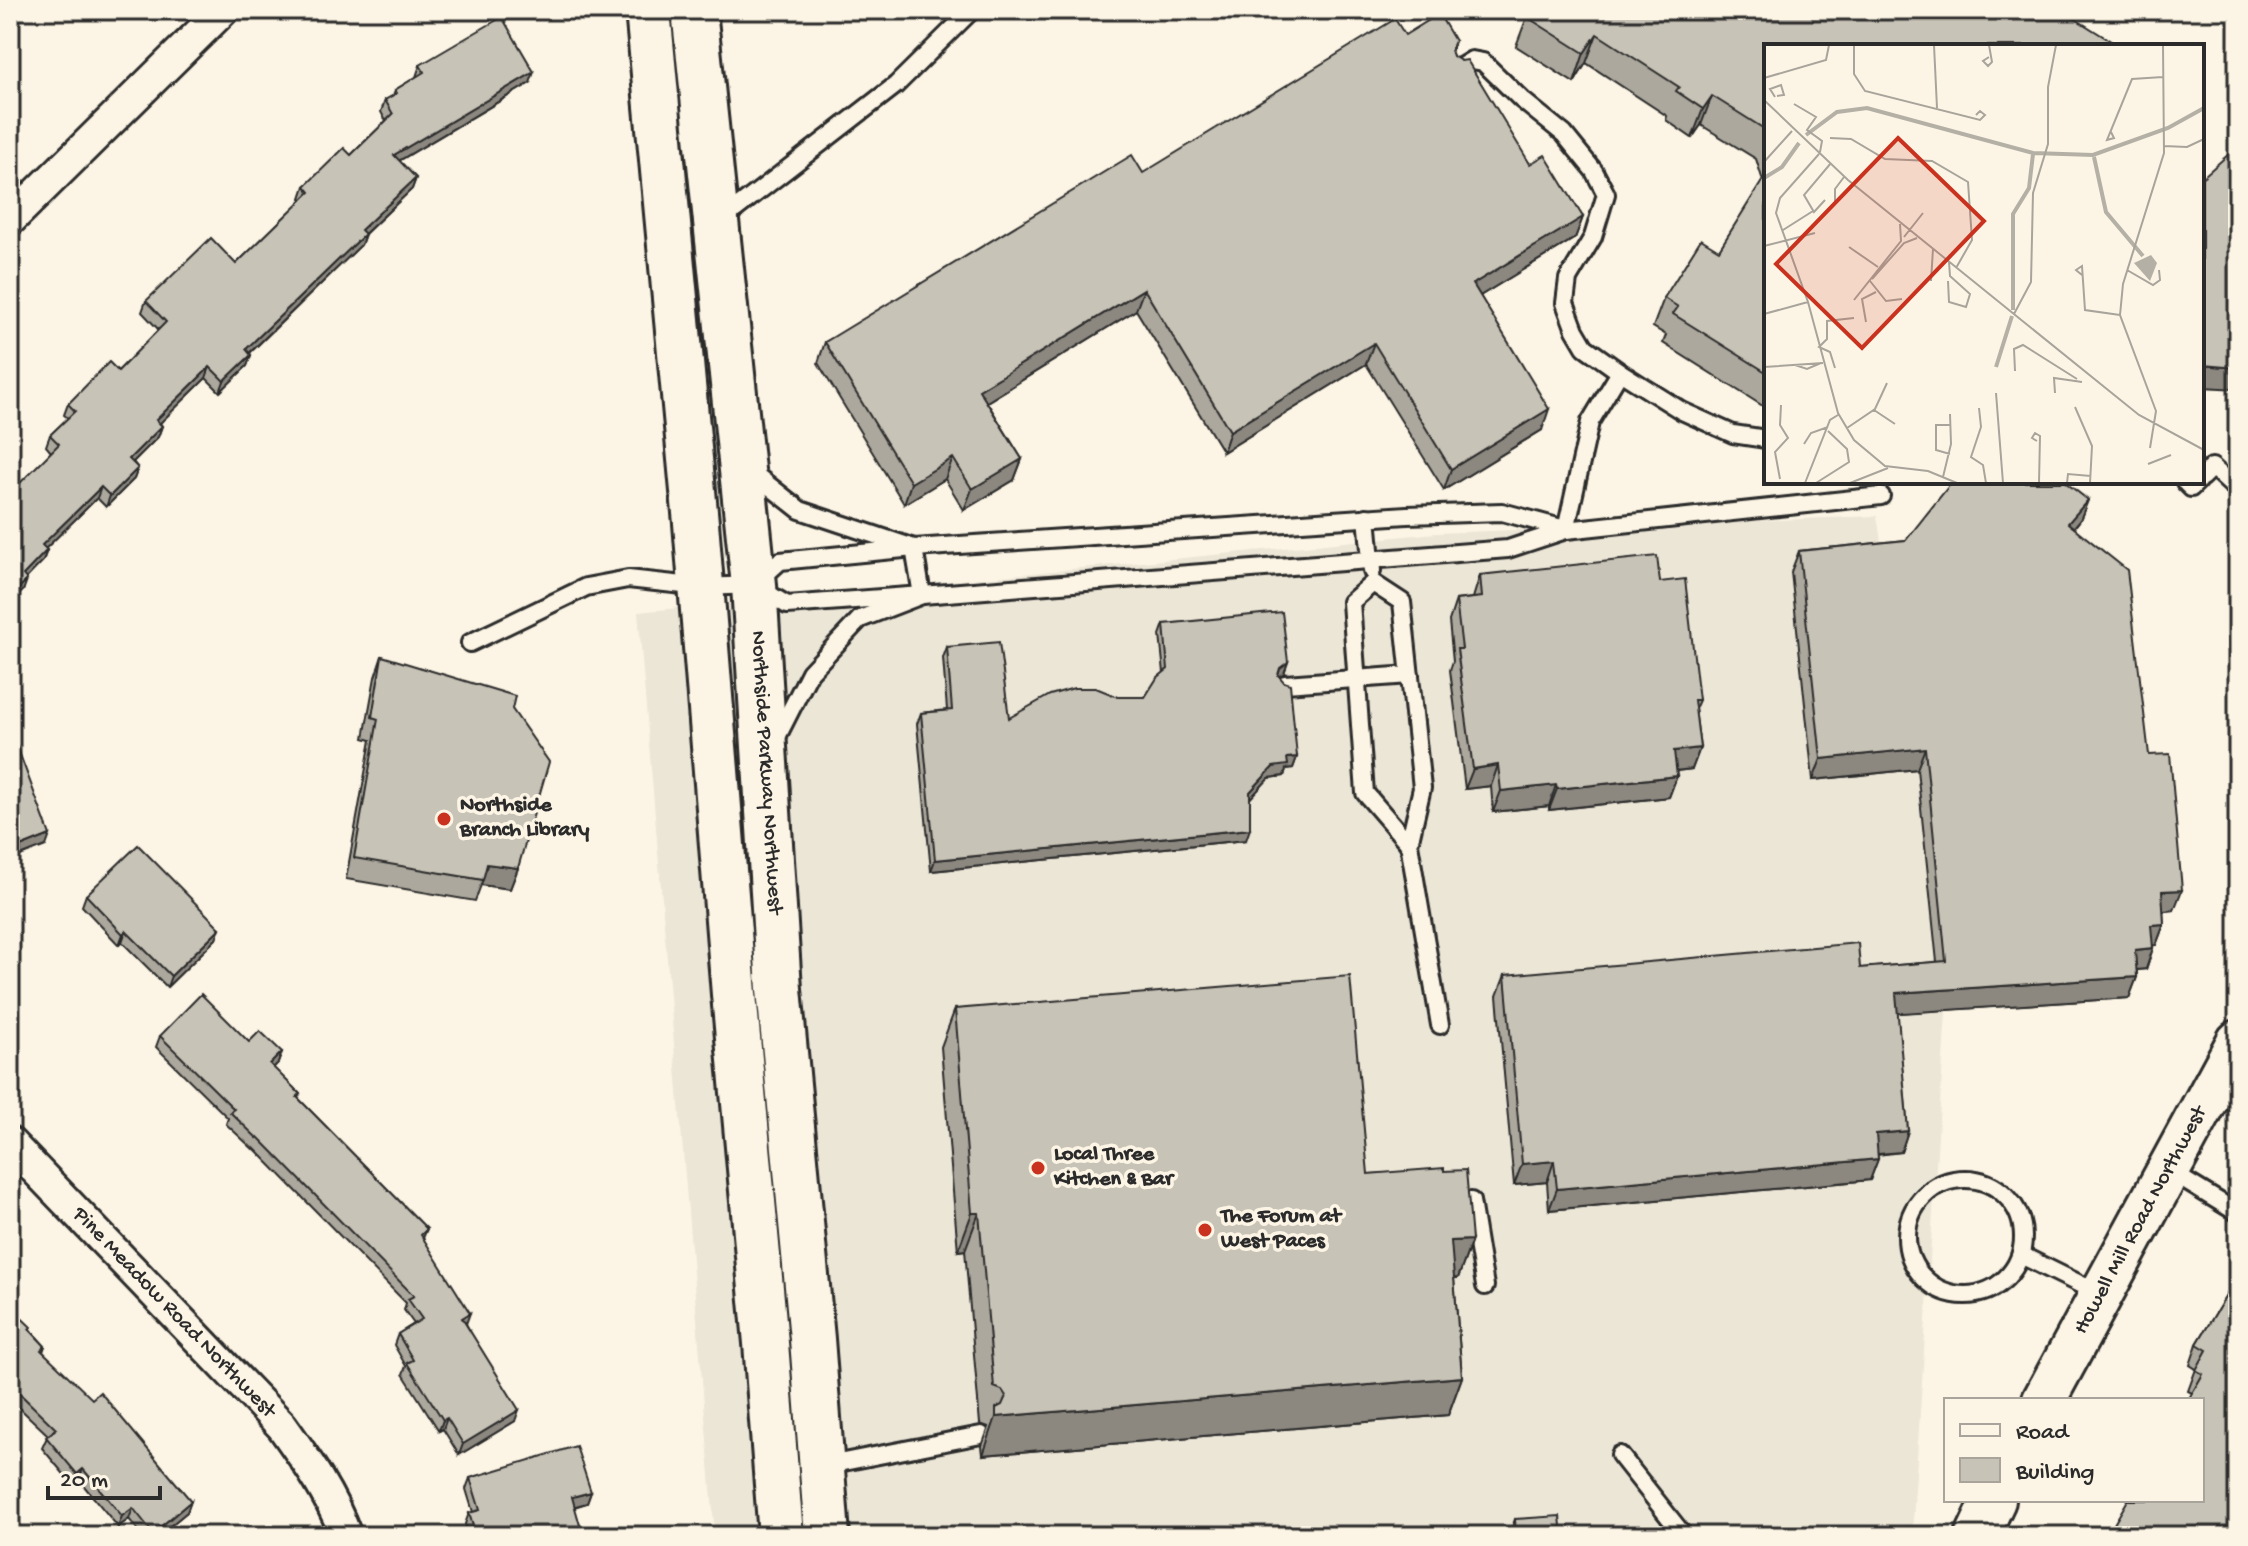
<svg xmlns="http://www.w3.org/2000/svg" width="2248" height="1546" font-family="'Gochi Hand',sans-serif">
  <rect width="100%" height="100%" fill="#fcf5e5"/>
  <filter id="ink" filterUnits="userSpaceOnUse"><feTurbulence type="fractalNoise" baseFrequency=".0125" numOctaves="2"/><feDisplacementMap in="SourceGraphic" scale="16" xChannelSelector="R" yChannelSelector="G"/><feConvolveMatrix kernelMatrix="1 2 1 2 8 2 1 2 1" color-interpolation-filters="sRGB"/></filter>
  <g filter="url(#ink)">
    <path fill="#ece6d7" d="M1877 516 1949 966 1912 1536H715L638 612 1436 533Z"/>
    <g fill="none" stroke-linecap="round" stroke-linejoin="round">
      <g stroke="#2b2b2b" stroke-width="22">
        <g id="service">
          <path d="M1454 71 1472 60 1483 62 1522 100 1564 134 1594 171 1606 194 1593 237 1568 279 1565 303 1575 330 1585 347 1620 372 1590 422 1566 530"/>
          <path d="M719 222 896 85 972 10"/>
          <path d="M1620 372 1682 411 1733 434 1766 439"/>
          <path d="M748 469 800 510 914 548 1407 515 1502 512 1565 529"/>
          <path d="M2202 477 2212 467 2238 491"/>
          <path d="M2185 482 2191 488 2197 482"/>
          <path d="M1367 517 1372 571"/>
          <path d="M1373 583 1402 602 1422 788 1409 844 1440 1025"/>
          <path d="M1373 583 1351 602 1365 793 1409 844"/>
          <path d="M470 643 586 587 628 579 702 587 754 585 787 605 922 595 914 548 780 561 758 581"/>
          <path d="M1285 684 1410 675"/>
          <path d="M775 741 810 672 860 619 922 595 1508 549 1566 530 1881 496"/>
          <path d="M2169 1171 2238 1213"/>
          <circle cx="1965" cy="1237" r="58"/>
          <path d="M1471 1201 1485 1286"/>
          <path d="M2023 1256 2100 1294"/>
          <path d="M1620 1455 1684 1536"/>
          <path d="M823 1466 981 1435"/>
        </g>
      </g>
      <g stroke="#2b2b2b" stroke-width="36">
        <g id="minor">
          <path d="M10 220 223 10"/>
          <path id="s1" d="M10 1143 282 1426C307 1461 331 1495 346 1536"/>
        </g>
      </g>
      <g stroke="#2b2b2b" stroke-width="48">
        <g id="secondary">
          <path id="s2" d="M2044 1400 2238 1042"/>
          <path d="M1977 1536 1994 1500"/>
        </g>
      </g>
      <g stroke="#2b2b2b" stroke-width="50">
        <g id="primary">
          <path d="M648 10 696 523 734 994 766 1343 781 1536"/>
          <path id="s3" d="M694 10 754 585 779 989 812 1339 827 1536"/>
        </g>
      </g>
      <use href="#service" stroke="#fcf5e5" stroke-width="16"/>
      <use href="#minor" stroke="#fcf5e5" stroke-width="30"/>
      <use href="#secondary" stroke="#fcf5e5" stroke-width="42"/>
      <use href="#primary" stroke="#fcf5e5" stroke-width="44"/>
    </g>
    <g fill="#aca89d" stroke="#2b2b2b" stroke-width="2">
      <path d="M1527 17 1766 46V408L1663 343 1666 335 1653 327 1664 298 1719 250 1763 181 1756 159 1701 125 1692 138 1666 120 1667 116 1586 63 1574 83 1516 46Z"/>
      <path d="M1405 35 1455 41 1451 52 1453 56 1530 164 1583 217 1575 238 1480 296 1542 430 1444 490 1366 364 1223 452 1136 310 987 402 1022 459 1014 480 964 510 945 479 904 504 818 363 825 342Z"/>
      <path d="M420 65 530 83 399 161 416 178 412 189 365 234 361 245 250 353 251 355 247 366 220 392 206 378 160 423 162 426 158 437 133 462 138 468 134 479 106 507 97 498 45 549 47 550 43 561 26 578 23 591 51 452 46 446 50 435 68 418 64 415 68 404 118 371 159 330 142 312 146 301 236 264 303 199 301 198 305 186 351 155 386 121 381 112 385 100 393 96 395 90 416 77Z"/>
      <path d="M2088 500 2080 520 2074 528 2149 755 2174 910 2163 911 2164 924 2156 945H2153V948L2146 969 2137 970V977L2129 998 1897 1013 1908 1131 1901 1152 1877 1155 1878 1159 1870 1180 1549 1210 1547 1182 1514 1185 1497 996 1505 975 1860 968 1937 962 1917 769 1813 780 1791 572 1799 551 1906 540Z"/>
      <path d="M1480 575 1660 582 1699 700 1695 709 1700 748 1692 769 1676 771 1677 776 1669 797 1549 810V806L1493 812 1491 786 1465 789 1450 670 1453 661 1449 621 1456 600 1473 598Z"/>
      <path d="M1164 624 1288 662 1284 673 1279 676 1297 757 1293 768 1286 769 1284 776 1269 778 1250 798 1246 840 931 871 917 724 921 713 947 710 943 658 947 647 1009 718 1118 697H1145L1164 673 1160 635Z"/>
      <path d="M382 656 512 709 518 868 510 889 481 885 475 901 346 879 371 740 364 738 375 677Z"/>
      <path d="M86 895 220 928 216 939 167 987 122 942 119 945 82 906Z"/>
      <path d="M955 1009 1368 1174 1444 1171 1472 1240 1458 1278H1454L1462 1377 1448 1415 983 1455 982 1446 989 1427 980 1424 965 1250 958 1251 941 1047Z"/>
      <path d="M160 1036 249 1042 282 1052 278 1063 273 1068 300 1094 298 1098 427 1229 423 1238 515 1421 459 1455 443 1429 439 1431 403 1374 406 1366 394 1345 398 1334 414 1324 404 1310 406 1303 254 1148 253 1149 226 1124 228 1118 156 1047Z"/>
      <path d="M2238 1276V1536L2192 1393 2188 1391 2196 1369 2190 1365 2197 1344Z"/>
      <path d="M10 1307 45 1346 43 1352 191 1501 187 1512 158 1536H143L129 1519 118 1527 79 1480 73 1485 42 1448 48 1435 10 1399Z"/>
      <path d="M470 1478 591 1492 587 1503 574 1507 583 1536H468L465 1524 469 1513 473 1512 466 1489Z"/>
      <path d="M1515 1519 1562 1536H1509Z"/>
    </g>
    <g fill="#8c8880" stroke="#2b2b2b" stroke-width="2">
      <path d="M1597 34 1586 63 1574 83 1584 53Z"/>
      <path d="M534 72 530 83 390 166 394 155Z"/>
      <path d="M1712 96 1701 125 1692 138 1703 109Z"/>
      <path d="M416 178 412 189 357 241 361 230Z"/>
      <path d="M1583 217 1575 238 1465 305 1473 284Z"/>
      <path d="M365 234 361 245 242 360 246 349Z"/>
      <path d="M1144 289 1136 310 972 411 979 390Z"/>
      <path d="M1374 343 1366 364 1223 452 1230 431Z"/>
      <path d="M251 355 247 366 220 392 224 381Z"/>
      <path d="M2202 365 2238 368V389L2202 387Z"/>
      <path d="M210 367 206 378 152 431 156 420Z"/>
      <path d="M1549 409 1542 430 1444 490 1451 469Z"/>
      <path d="M162 426 158 437 125 470 129 459Z"/>
      <path d="M953 458 945 479 904 504 911 483Z"/>
      <path d="M1022 459 1014 480 964 510 972 489Z"/>
      <path d="M138 468 134 479 106 507 110 496Z"/>
      <path d="M101 487 97 498 38 556 42 545Z"/>
      <path d="M2088 500 2080 520 2060 544 2068 523Z"/>
      <path d="M47 550 43 561 19 586 23 575Z"/>
      <path d="M27 580 23 591 10 603V596Z"/>
      <path d="M1288 662 1284 673 1276 679 1280 668Z"/>
      <path d="M1700 748 1692 769 1666 772 1674 751Z"/>
      <path d="M1925 748 1917 769 1813 780 1821 759Z"/>
      <path d="M1297 757 1293 768 1286 769 1284 776 1269 778 1246 803 1250 792 1273 767 1287 758Z"/>
      <path d="M1498 765 1491 786 1465 789 1473 769Z"/>
      <path d="M1677 776 1669 797 1549 810 1557 789Z"/>
      <path d="M1556 785 1549 806 1493 812 1501 791Z"/>
      <path d="M1250 829 1246 840 931 871 935 860Z"/>
      <path d="M50 835 46 846 10 860V851Z"/>
      <path d="M487 864 518 868 510 889 481 885Z"/>
      <path d="M2182 890 2174 910 2154 912 2162 891Z"/>
      <path d="M2164 924 2156 945 2144 946 2151 925Z"/>
      <path d="M220 928 216 939 167 987 171 976Z"/>
      <path d="M126 931 122 942 119 945 123 934Z"/>
      <path d="M2153 948 2146 969 2128 971 2135 950Z"/>
      <path d="M2137 977 2129 998 1888 1014 1896 993Z"/>
      <path d="M282 1052 278 1063 266 1075 270 1064Z"/>
      <path d="M1908 1131 1901 1152 1868 1155 1876 1134Z"/>
      <path d="M1878 1159 1870 1180 1549 1210 1557 1189Z"/>
      <path d="M1554 1161 1547 1182 1514 1185 1522 1164Z"/>
      <path d="M972 1213H979L965 1250 958 1251Z"/>
      <path d="M1472 1240 1458 1278 1437 1279 1451 1241Z"/>
      <path d="M470 1313 466 1324 462 1318Z"/>
      <path d="M1462 1377 1448 1415 983 1455 996 1417Z"/>
      <path d="M519 1410 515 1421 459 1455 463 1444Z"/>
      <path d="M447 1418 443 1429 439 1431 443 1420Z"/>
      <path d="M83 1469 79 1480 73 1485 77 1474Z"/>
      <path d="M591 1492 587 1503 568 1508 572 1497Z"/>
      <path d="M191 1501 187 1512 158 1536H152L153 1533Z"/>
      <path d="M133 1508 129 1519 118 1527 122 1516Z"/>
    </g>
    <g fill="#c8c3b7" stroke="#2b2b2b" stroke-width="2">
      <path d="M1531 10H2061L2114 43 2112 46H1766V130L1712 96 1703 109 1676 91 1679 87 1597 34 1584 53 1527 17Z"/>
      <path d="M1439 14 1455 41 1451 50 1453 56 1461 61 1467 60 1530 164 1545 155 1583 217 1473 284 1549 409 1451 469 1374 343 1230 431 1144 289 979 390 1022 459 972 489 953 458 911 483 825 342 1132 155 1143 173 1395 19 1405 35Z"/>
      <path d="M502 17 534 72 394 155 416 178 361 230 365 234 246 349 251 355 224 381 210 367 156 420 162 426 129 459 138 468 110 496 101 487 42 545 47 550 23 575 27 580 10 596V493L59 444 50 435 75 411 68 404 109 362 118 371 166 322 146 301 211 238 236 264 310 192 305 186 344 148 351 155 393 114 385 100 397 93 395 90 424 72 420 65Z"/>
      <path d="M2238 146V368L2202 365V177L2204 176Z"/>
      <path d="M1766 175V372L1673 314 1678 307 1664 298 1701 239 1719 250Z"/>
      <path d="M1952 482H2065L2088 500 2068 523 2127 570 2149 755 2170 754 2182 890 2162 891 2164 924 2151 925 2153 948 2135 950 2137 977 1896 993 1908 1131 1876 1134 1878 1159 1557 1189 1554 1161 1522 1164 1505 975 1858 943 1860 968 1946 961 1925 748 1821 759 1799 551 1906 540Z"/>
      <path d="M1657 556 1660 582 1685 579 1699 700H1694L1700 748 1674 751 1677 776 1557 789 1556 785 1501 791 1498 765 1473 769 1457 649H1462L1456 600 1482 597 1480 575Z"/>
      <path d="M1282 612 1288 662 1280 668 1278 675 1284 682 1290 684 1297 757 1287 758 1288 765 1273 767 1250 792V829L935 860 921 713 952 710 947 647 999 642 1009 718 1050 695 1074 688H1096L1118 697H1145L1157 678 1168 669 1164 624Z"/>
      <path d="M382 656 515 696 512 709 549 762 518 868 487 864 483 880 354 858 378 719 372 717Z"/>
      <path d="M10 728 50 835 10 851Z"/>
      <path d="M138 845 220 928 171 976 126 931 123 934 86 895Z"/>
      <path d="M1350 976 1368 1174 1444 1168V1171L1466 1170 1472 1240 1451 1241 1462 1377 996 1417V1408L1002 1405 1006 1396 1002 1390 994 1387 979 1213H972L955 1009Z"/>
      <path d="M201 994 249 1042 260 1031 282 1052 270 1064 300 1094 297 1097 427 1229 421 1235 470 1313 462 1318 519 1410 463 1444 447 1418 443 1420 407 1363 413 1360 398 1334 422 1319 408 1299 414 1296 258 1137 257 1138 230 1112 234 1109 160 1036Z"/>
      <path d="M2238 1276V1536H2107L2128 1500H2202V1400H2188L2203 1374 2196 1370 2207 1350 2197 1344Z"/>
      <path d="M10 1307 31 1327 29 1329 45 1346 41 1350 92 1399 100 1392 191 1501 153 1533 133 1508 122 1516 83 1469 77 1474 46 1437 56 1429 10 1384Z"/>
      <path d="M576 1446 591 1492 572 1497 583 1536H476L469 1513 480 1510 470 1478Z"/>
      <path d="M1560 1516 1562 1536H1516L1515 1519Z"/>
    </g>
  </g>
  <g fill="#c8321e" stroke="#fcf5e5" stroke-width="3">
    <circle cx="444" cy="819" r="8"/>
    <circle cx="1038" cy="1168" r="8"/>
    <circle cx="1205" cy="1230" r="8"/>
  </g>
  <g text-anchor="middle" dominant-baseline="central" stroke-width="7" stroke-linejoin="round" paint-order="stroke">
    <g font-size="22" fill="#2b2b2b" stroke="#fcf5e5">
      <text stroke="none"><textPath href="#s3" startOffset="766">Northside Parkway Northwest</textPath></text>
      <text stroke="none"><textPath href="#s2" startOffset="204">Howell Mill Road Northwest</textPath></text>
      <text stroke="none"><textPath href="#s1" startOffset="236">Pine Meadow Road Northwest</textPath></text>
    </g>
    <g font-size="22" font-weight="bold" fill="#2b2b2b" stroke="#fcf5e5" text-anchor="start">
      <text x="460" y="806">Northside<tspan x="460" dy="25">Branch Library</tspan></text>
      <text x="1054" y="1155">Local Three<tspan x="1054" dy="25">Kitchen &amp; Bar</tspan></text>
      <text x="1221" y="1217">The Forum at<tspan x="1221" dy="25">West Paces</tspan></text>
    </g>
  </g>
  <g transform="translate(1764 44)">
    <rect width="440" height="440" fill="#fcf5e5"/>
    <path d="M387 211 393 219 386 237 370 219Z" fill="#b4b0a5"/>
    <path fill="none" stroke="#b4b0a5" stroke-width="4" d="M42 91 73 68 103 64 269 109 329 111 404 84 440 64M330 113 342 168 379 212M0 134 18 123 35 99M249 266V170L265 144 269 110M232 323 248 272"/>
    <path fill="none" stroke="#a8a49b" stroke-width="2" d="M90 1V30L101 47 216 76 221 71 216 67 212 71M170 1 173 64M225 13 219 17 224 22 228 18 225 1M0 34 62 16 65 1M11 53 6 45 17 41 20 51 13 52M0 56 84 136 375 371 440 406M30 60 52 73 43 86 58 97 56 108M347 88 350 94 343 96 368 35 399 33M66 94 87 95 121 115 168 117 204 138 208 196 192 224M400 102 423 103 440 95M55 110 16 154 12 169 44 258 74 369 90 396 121 422 164 427 193 439M0 118 28 87M61 156 50 168 40 151 67 119M71 158V145L80 133M19 186 49 167M140 193 159 169M0 202 51 189M85 203 114 223M363 226 389 241 396 236 395 226M318 231 312 226 318 222 321 266 356 271M108 235 140 199 153 194M106 237 122 257 138 255M167 237 169 205M184 237 185 258 202 263 206 250 186 232 185 218M90 256 137 197 136 180M0 270 44 258M250 270 267 238 269 149 284 100V43L292 1M102 278 98 255 112 248M31 321 43 325 57 319M0 323 59 319M71 324 66 308 55 303 63 295V277L90 274M251 327 250 305 259 301 313 335M232 349 239 439M291 349 290 334 318 338M311 363 328 402 326 439M215 364 217 383 207 413 219 421 222 439M110 366 131 380M83 384 111 365 123 339M273 397 268 394 271 389 276 392 275 439M40 400 47 389 64 383M386 404 392 367 356 271 359 240 400 109 399 1M186 410 172 406V381H187M384 420 407 411M179 433 187 400 186 370M16 435 11 408 24 394 16 381 17 361M41 439 66 376 74 371M52 439 85 418 83 405 64 387M86 439 124 424M303 439 304 430 327 432"/>
    <path fill="#c8321e" fill-opacity="0.15" stroke="#c8321e" stroke-width="4" d="M134 94 220 177 98 304 12 220Z"/>
    <rect width="440" height="440" fill="none" stroke="#2b2b2b" stroke-width="4"/>
  </g>
  <rect width="2248" height="1546" fill="none" stroke="#fcf5e5" stroke-width="40"/>
  <rect x="20" y="20" width="2208" height="1506" fill="none" stroke="#2b2b2b" stroke-width="3" filter="url(#ink)"/>
  <rect x="1944" y="1398" width="260" height="104" fill="#fcf5e5" stroke="#a8a49b" stroke-width="2"/>
  <rect x="1960" y="1424" width="40" height="12" fill="#fcf5e5" stroke="#a8a49b" stroke-width="2"/>
  <text x="2016" y="1438" font-size="24" fill="#2b2b2b">Road</text>
  <rect x="1960" y="1458" width="40" height="24" fill="#c8c3b7" stroke="#a8a49b" stroke-width="2"/>
  <text x="2016" y="1478" font-size="24" fill="#2b2b2b">Building</text>
  <path d="M48 1486v12h112v-12" fill="none" stroke="#2b2b2b" stroke-width="4"/>
  <text x="60" y="1486" font-size="24" fill="#2b2b2b" stroke="#fcf5e5" stroke-width="6" paint-order="stroke">20 m</text>
</svg>
